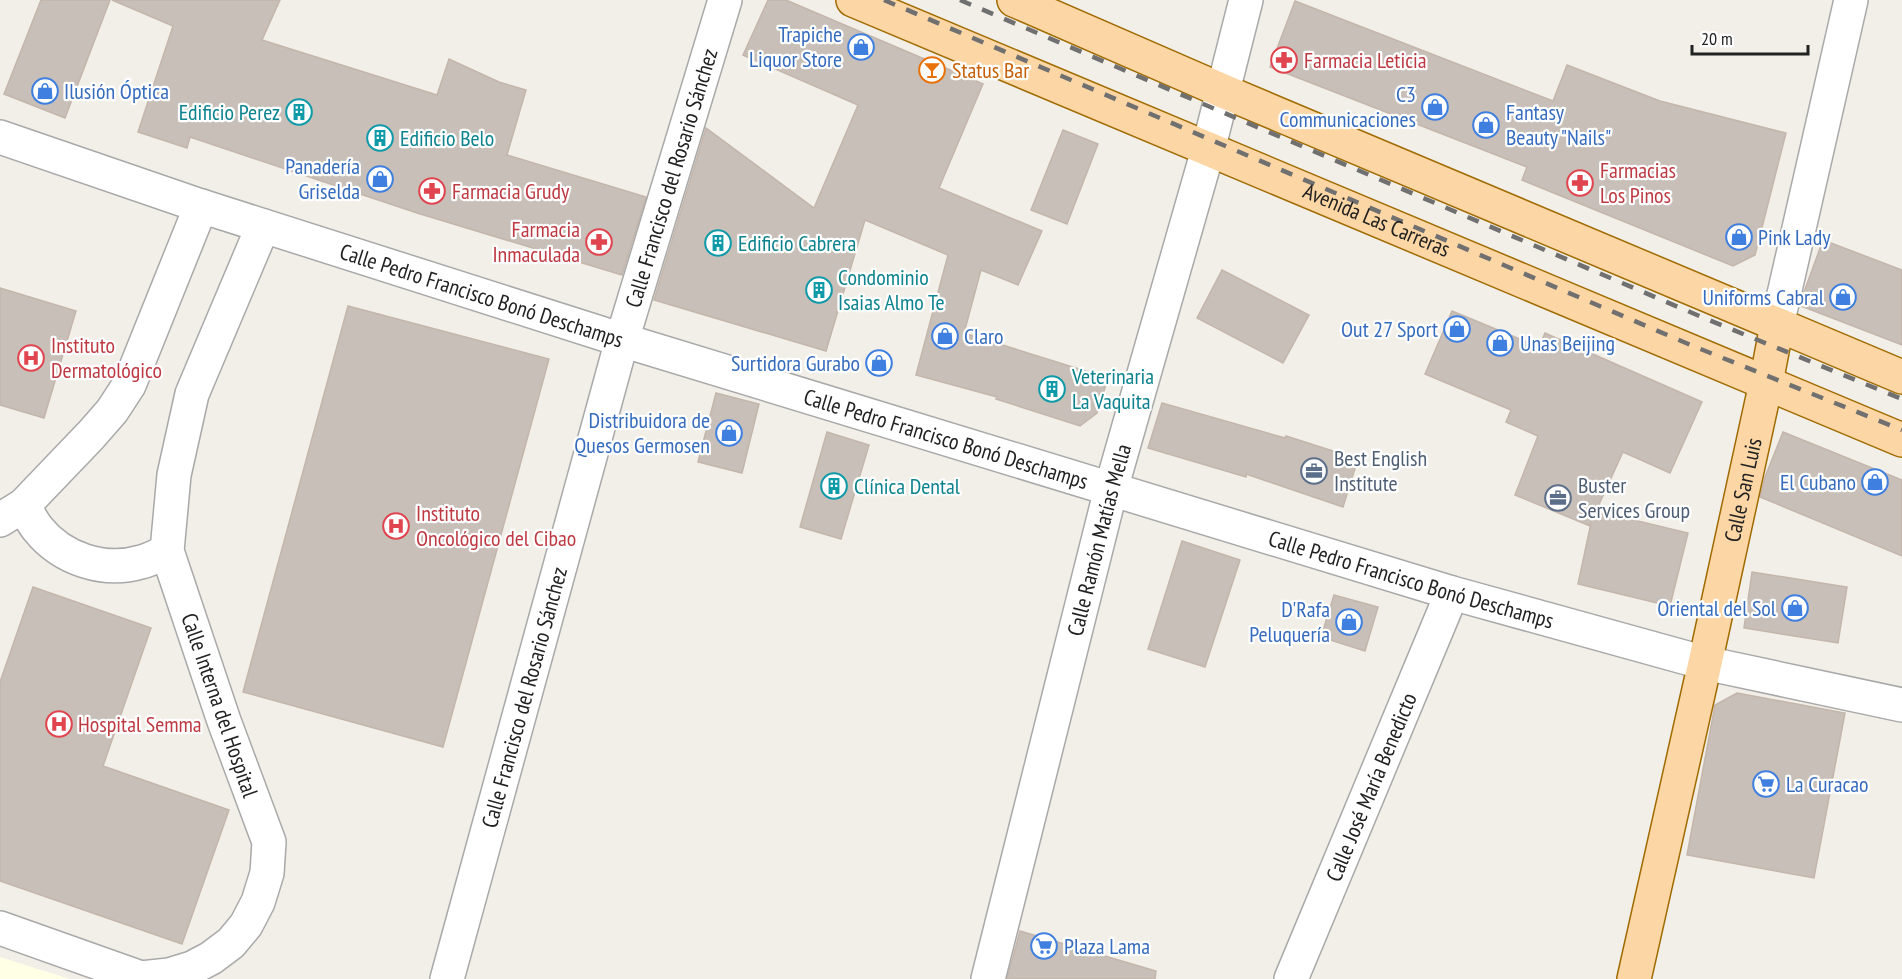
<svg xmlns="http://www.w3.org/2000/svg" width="1902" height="979" font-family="'PT Sans Narrow',sans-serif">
  <rect width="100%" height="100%" fill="#f2efe9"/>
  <path fill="#ffffe5" d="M0 957 70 979H0Z"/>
  <g fill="#c7bfb8" stroke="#c4b6ab" stroke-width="1.5">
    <path d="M41 0H110L65 118 4 94Z"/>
    <path d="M112 0H280L262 40 437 95 449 59 499 82 526 90 507 155 646 197 622 275 417 213 190 137 187 148 138 132 173 26Z"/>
    <path d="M768 0H786L983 84 939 188 1042 231 1018 285 981 270 964 333 1108 378 1097 413 1080 426 996 399 997 397 916 375 948 255 865 220 826 351 654 300 706 128 814 208 858 105 743 55Z"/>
    <path d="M1295 1 1553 101 1567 65 1660 101 1786 133 1755 255 1733 266 1522 180 1527 167 1270 67Z"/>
    <path d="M1063 130 1098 144 1067 224 1031 210Z"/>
    <path d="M1823 240 1902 270V345L1801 306 1804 292Z"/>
    <path d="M1222 270 1309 315 1283 363 1197 318Z"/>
    <path d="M0 288 76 311 44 418 0 405Z"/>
    <path d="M348 306 549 359 443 747 243 692Z"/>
    <path d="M1452 311 1539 347 1545 333 1702 402 1670 473 1623 452 1596 511 1688 533 1670 606 1578 584 1591 523 1590 526 1515 495 1538 436 1506 422 1511 410 1425 374Z"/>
    <path d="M716 393 759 404 742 473 698 462Z"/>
    <path d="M1162 403 1285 438 1286 436 1358 459 1343 507 1246 474V477L1148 448Z"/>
    <path d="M827 432 869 445 841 539 800 527Z"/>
    <path d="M1783 432 1902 480V556L1760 497 1765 477Z"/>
    <path d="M1182 541 1240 560 1205 667 1148 649Z"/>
    <path d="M1752 572 1847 587 1838 643 1744 628Z"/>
    <path d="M33 587 151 628 103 766 229 810 182 944 0 881V682Z"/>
    <path d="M1334 595 1378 607 1365 651 1321 637Z"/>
    <path d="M1737 693 1845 713 1814 878 1687 855 1715 705Z"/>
    <path d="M1020 931 1156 971 1155 979H1007Z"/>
  </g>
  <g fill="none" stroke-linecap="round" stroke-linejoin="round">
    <g stroke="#a9a9a9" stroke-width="36">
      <g id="minor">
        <path id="s1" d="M0 137 201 206 622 340 1452 593 1705 663 1902 705"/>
        <path d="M1777 325 1851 0"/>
        <path d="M24 505C28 513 32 522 38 529 62 559 104 573 141 562 150 560 159 555 167 551"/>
        <path d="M0 520 24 505 91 435 112 411 129 385 201 206"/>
        <path d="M0 928 141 978 169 975 192 968 211 958 231 943 246 925 258 902 267 873 269 842 224 721 167 551 174 475 192 394 263 226"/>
        <path id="s2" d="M447 979 622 340 725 0"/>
        <path id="s3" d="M988 979 1111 489 1208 150 1246 0"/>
        <path id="s4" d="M1291 979 1452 593"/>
      </g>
    </g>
    <g stroke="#a06b00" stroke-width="36">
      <g id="major">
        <path id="s5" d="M853 0 1902 440"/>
        <path d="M1014 0 1223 91 1902 377"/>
        <path id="s6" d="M1634 979 1705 663 1766 383 1777 325"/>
      </g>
    </g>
    <use href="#minor" stroke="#fff" stroke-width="33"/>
    <use href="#major" stroke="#fcd6a4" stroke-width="33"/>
    <g stroke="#707070" stroke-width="4.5" stroke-dasharray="12 12" stroke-linecap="butt">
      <path d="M884 0 1693 346 1902 430"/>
      <path d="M960 0 1704 318 1902 399"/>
    </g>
  </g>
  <defs>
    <g id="shop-ring" transform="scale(1.35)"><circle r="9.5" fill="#fff" stroke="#3f7fe0" stroke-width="1.5"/><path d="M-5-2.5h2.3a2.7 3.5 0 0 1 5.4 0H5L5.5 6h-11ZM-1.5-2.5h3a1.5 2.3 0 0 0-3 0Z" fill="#3f7fe0"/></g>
    <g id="pharmacy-ring" transform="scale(1.35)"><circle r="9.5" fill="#fff" stroke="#e0444e" stroke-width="1.5"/><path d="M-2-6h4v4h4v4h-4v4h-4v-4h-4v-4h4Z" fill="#e0444e"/></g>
    <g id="bar-ring" transform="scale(1.35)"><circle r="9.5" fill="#fff" stroke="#e8710a" stroke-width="1.5"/><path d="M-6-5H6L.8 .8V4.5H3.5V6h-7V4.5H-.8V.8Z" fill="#e8710a"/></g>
    <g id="building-ring" transform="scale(1.35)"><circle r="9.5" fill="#fff" stroke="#0f9aa8" stroke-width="1.5"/><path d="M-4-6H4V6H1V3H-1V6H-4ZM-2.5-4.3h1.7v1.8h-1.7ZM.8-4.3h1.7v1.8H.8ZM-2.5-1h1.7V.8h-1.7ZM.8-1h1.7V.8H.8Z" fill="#0f9aa8"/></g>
    <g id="hospital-ring" transform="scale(1.35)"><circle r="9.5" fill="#fff" stroke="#e0444e" stroke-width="1.5"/><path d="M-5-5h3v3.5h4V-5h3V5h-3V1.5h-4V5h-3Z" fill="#e0444e"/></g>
    <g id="office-ring" transform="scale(1.35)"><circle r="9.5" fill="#fff" stroke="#5c6f8a" stroke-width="1.5"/><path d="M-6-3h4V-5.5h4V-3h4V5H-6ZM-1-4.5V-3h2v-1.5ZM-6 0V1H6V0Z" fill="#5c6f8a"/></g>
    <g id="supermarket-ring" transform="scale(1.35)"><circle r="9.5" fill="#fff" stroke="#3f7fe0" stroke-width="1.5"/><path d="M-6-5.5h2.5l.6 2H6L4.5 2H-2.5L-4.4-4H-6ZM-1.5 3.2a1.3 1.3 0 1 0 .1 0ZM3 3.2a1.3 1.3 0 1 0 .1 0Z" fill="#3f7fe0"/></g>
  </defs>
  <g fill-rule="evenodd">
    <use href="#shop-ring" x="861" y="47"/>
    <use href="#pharmacy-ring" x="1284" y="60"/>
    <use href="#bar-ring" x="932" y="70"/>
    <use href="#shop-ring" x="45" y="91"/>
    <use href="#shop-ring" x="1435" y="107"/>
    <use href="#building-ring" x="299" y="112"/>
    <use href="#shop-ring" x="1486" y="125"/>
    <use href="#building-ring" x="380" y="138"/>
    <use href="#shop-ring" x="380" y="179"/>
    <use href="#pharmacy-ring" x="1580" y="183"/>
    <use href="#pharmacy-ring" x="432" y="191"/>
    <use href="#shop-ring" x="1739" y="237"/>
    <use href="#pharmacy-ring" x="599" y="242"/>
    <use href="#building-ring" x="718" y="243"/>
    <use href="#building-ring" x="819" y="290"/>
    <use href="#shop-ring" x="1843" y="297"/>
    <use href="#shop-ring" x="1457" y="329"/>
    <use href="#shop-ring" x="945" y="336"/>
    <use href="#shop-ring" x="1500" y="343"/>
    <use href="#hospital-ring" x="31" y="358"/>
    <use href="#shop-ring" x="879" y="363"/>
    <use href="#building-ring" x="1052" y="389"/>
    <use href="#shop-ring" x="729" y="433"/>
    <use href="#office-ring" x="1314" y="471"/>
    <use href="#shop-ring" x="1875" y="482"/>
    <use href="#building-ring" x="834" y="486"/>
    <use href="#office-ring" x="1558" y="498"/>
    <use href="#hospital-ring" x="396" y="526"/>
    <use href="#shop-ring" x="1795" y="608"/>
    <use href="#shop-ring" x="1349" y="622"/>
    <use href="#hospital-ring" x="59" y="724"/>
    <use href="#supermarket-ring" x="1766" y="784"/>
    <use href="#supermarket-ring" x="1044" y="946"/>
  </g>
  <g text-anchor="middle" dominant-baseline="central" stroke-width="4.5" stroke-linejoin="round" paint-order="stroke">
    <g font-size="22" fill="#366cbe" stroke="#fff" text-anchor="end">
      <text x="842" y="34">Trapiche<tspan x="842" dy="25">Liquor Store</tspan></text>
      <text x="64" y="91" text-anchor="start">Ilusión Óptica</text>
      <text x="1416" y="94">C3<tspan x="1416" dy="25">Communicaciones</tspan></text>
      <text x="1506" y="112" text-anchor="start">Fantasy<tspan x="1506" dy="25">Beauty "Nails"</tspan></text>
      <text x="360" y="166">Panadería<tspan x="360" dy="25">Griselda</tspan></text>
      <text x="1758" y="237" text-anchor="start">Pink Lady</text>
      <text x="1824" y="297">Uniforms Cabral</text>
      <text x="1438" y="329">Out 27 Sport</text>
      <text x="964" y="336" text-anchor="start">Claro</text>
      <text x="1520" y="343" text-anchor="start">Unas Beijing</text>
      <text x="860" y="363">Surtidora Gurabo</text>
      <text x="710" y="420">Distribuidora de<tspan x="710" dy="25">Quesos Germosen</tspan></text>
      <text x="1856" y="482">El Cubano</text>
      <text x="1776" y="608">Oriental del Sol</text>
      <text x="1330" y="609">D'Rafa<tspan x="1330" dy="25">Peluquería</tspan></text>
      <text x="1786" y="784" text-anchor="start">La Curacao</text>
      <text x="1064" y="946" text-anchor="start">Plaza Lama</text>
    </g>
    <g font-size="22" fill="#be3a42" stroke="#fff" text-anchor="start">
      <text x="1304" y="60">Farmacia Leticia</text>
      <text x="1600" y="170">Farmacias<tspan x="1600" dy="25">Los Pinos</tspan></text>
      <text x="452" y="191">Farmacia Grudy</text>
      <text x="580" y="229" text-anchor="end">Farmacia<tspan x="580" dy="25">Inmaculada</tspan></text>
      <text x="51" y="345">Instituto<tspan x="51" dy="25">Dermatológico</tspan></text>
      <text x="416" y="513">Instituto<tspan x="416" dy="25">Oncológico del Cibao</tspan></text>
      <text x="78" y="724">Hospital Semma</text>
    </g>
    <g font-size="22" fill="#c56008" stroke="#fff" text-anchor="start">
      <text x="952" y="70">Status Bar</text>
    </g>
    <g font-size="22" fill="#0d838f" stroke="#fff" text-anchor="start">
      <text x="280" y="112" text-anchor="end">Edificio Perez</text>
      <text x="400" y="138">Edificio Belo</text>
      <text x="738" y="243">Edificio Cabrera</text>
      <text x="838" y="277">Condominio<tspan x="838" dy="25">Isaias Almo Te</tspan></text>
      <text x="1072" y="376">Veterinaria<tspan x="1072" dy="25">La Vaquita</tspan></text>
      <text x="854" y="486">Clínica Dental</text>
    </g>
    <g font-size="22" fill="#222" stroke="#fff">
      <text stroke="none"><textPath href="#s2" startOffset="832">Calle Francisco del Rosario Sánchez</textPath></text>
      <text stroke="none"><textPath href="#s5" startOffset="568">Avenida Las Carreras</textPath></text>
      <text stroke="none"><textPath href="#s1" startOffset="507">Calle Pedro Francisco Bonó Deschamps</textPath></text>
      <text stroke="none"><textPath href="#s1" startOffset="993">Calle Pedro Francisco Bonó Deschamps</textPath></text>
      <text stroke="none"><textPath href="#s6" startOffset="501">Calle San Luis</textPath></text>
      <text stroke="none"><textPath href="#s3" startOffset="453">Calle Ramón Matías Mella</textPath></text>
      <text stroke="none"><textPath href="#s1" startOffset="1479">Calle Pedro Francisco Bonó Deschamps</textPath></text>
      <text stroke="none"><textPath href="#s2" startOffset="292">Calle Francisco del Rosario Sánchez</textPath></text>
      <text transform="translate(220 705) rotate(71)">Calle Interna del Hospital</text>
      <text stroke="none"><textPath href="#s4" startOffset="208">Calle José María Benedicto</textPath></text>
    </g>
    <g font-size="22" fill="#4e5e75" stroke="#fff" text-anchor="start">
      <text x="1334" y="458">Best English<tspan x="1334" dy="25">Institute</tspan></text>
      <text x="1578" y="485">Buster<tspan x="1578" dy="25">Services Group</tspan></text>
    </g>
  </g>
  <path d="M1692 45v9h116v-9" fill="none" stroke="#222222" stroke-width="3"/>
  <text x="1701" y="45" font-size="18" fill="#222222" stroke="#ffffff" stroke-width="4.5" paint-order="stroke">20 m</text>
</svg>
